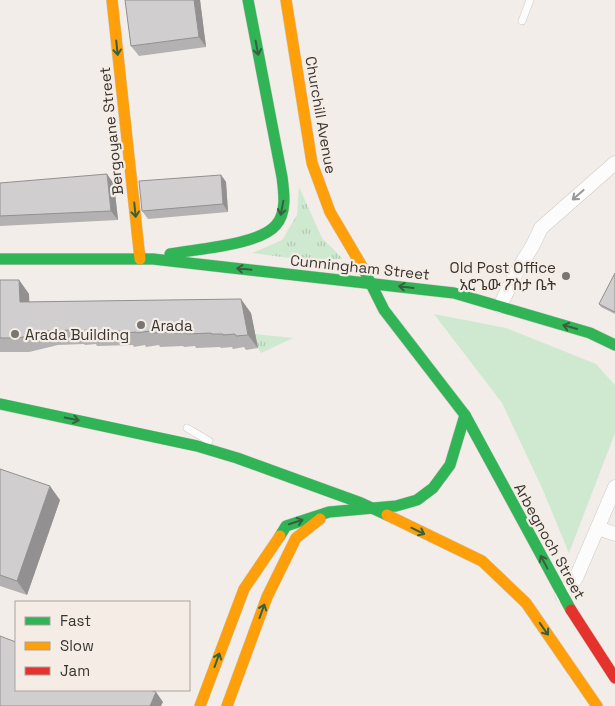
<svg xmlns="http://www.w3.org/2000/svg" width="615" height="706" font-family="'Space Grotesk','Noto Sans Ethiopic',sans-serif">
  <defs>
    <pattern id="grass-tufts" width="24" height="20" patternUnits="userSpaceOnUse" patternTransform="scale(1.25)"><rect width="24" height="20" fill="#cfe9d0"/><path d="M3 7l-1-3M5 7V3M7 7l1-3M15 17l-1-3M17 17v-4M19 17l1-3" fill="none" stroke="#b2c8b3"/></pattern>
  </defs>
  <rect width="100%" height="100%" fill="#f2ede8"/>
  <g fill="url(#grass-tufts)">
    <path d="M299 187 322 238 343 259H297L252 253 282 240 297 215Z"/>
    <path d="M255 334 293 338 261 353 258 348Z"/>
  </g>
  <path fill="#cfe9d0" d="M434 314 506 328 596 364 615 385V433L569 553 542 488 502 403Z"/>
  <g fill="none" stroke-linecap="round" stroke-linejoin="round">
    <g stroke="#cfcbc7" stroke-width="8">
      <g id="lane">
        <path d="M522 21 530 0"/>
        <path d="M187 428 209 441"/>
      </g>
    </g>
    <g stroke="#cfcbc7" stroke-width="15">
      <g id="street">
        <path d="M500 306 517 271 533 245 541 228 615 163"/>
        <path d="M598 528 615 534"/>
        <path d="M562 595 576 578 615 487"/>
      </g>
    </g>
    <g stroke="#cfcbc7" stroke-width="12">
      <g id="fast">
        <path d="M170 254C195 249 260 245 276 225 287 213 284 192 282 177L248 0"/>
        <path d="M0 259H153L454 293 590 333 615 345"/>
        <path d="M363 268 384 310 465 415 571 610"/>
        <path d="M0 404 197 446 237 458 361 503 387 515"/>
        <path d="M280 536 286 526 329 512 396 506 417 500 433 488 450 465 465 415"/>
      </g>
    </g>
    <g stroke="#cfcbc7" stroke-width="12">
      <g id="slow">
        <path d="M112 0 140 259"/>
        <path d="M286 0 312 163 330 212 363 268"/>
        <path d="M387 515 482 561 526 603 597 706"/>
        <path d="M200 706 244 589 280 536"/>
        <path d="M227 706 267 597 296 538 320 519"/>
      </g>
    </g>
    <g stroke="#cfcbc7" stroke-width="12">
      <path id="jam" d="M571 610 615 678"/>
    </g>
    <use href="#lane" stroke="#fdfcfc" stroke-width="7"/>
    <use href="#street" stroke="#fdfcfc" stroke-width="14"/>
    <use href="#fast" stroke="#30b455" stroke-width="11"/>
    <use href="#slow" stroke="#ff9f0a" stroke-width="11"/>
    <use href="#jam" stroke="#e5322d" stroke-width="11"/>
  </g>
  <g fill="#b3b1b1">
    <path d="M125 0H200L206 47 139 56 131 46Z"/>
    <path d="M221 175 226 182 228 212 148 219 142 211Z"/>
    <path d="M0 183 114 184 118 220 0 226Z"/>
    <path d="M615 273V314L601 307 599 304Z"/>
    <path d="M0 280H19L29 294V302L251 313 258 348 246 350 244 347 233 349 232 347 221 348 220 347 196 348 195 346 184 347 183 346 160 347 159 345 146 347 145 345 134 347 133 345 97 346 96 344 85 345 84 344 58 345 29 352H0Z"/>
    <path d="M0 469 60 500 27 595 0 586Z"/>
  </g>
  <g fill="#929090">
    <path d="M194 0H200L206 47 199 37Z"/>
    <path d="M107 174 114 184 118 220 111 211Z"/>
    <path d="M221 175 226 182 228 212 223 204Z"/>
    <path d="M19 280 29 294 30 316 20 302Z"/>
    <path d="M241 299 251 313 258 348 248 335Z"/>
    <path d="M50 486 60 500 27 595 17 581Z"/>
    <path d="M156 692 163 702 161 706H150Z"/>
  </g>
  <g fill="#d0cece" stroke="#929090">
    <path d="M125 0H194L199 37 131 46Z"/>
    <path d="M107 174 111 211 0 216V183Z"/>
    <path d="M221 175 223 204 142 211 139 181Z"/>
    <path d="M615 273V312L599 304Z"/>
    <path d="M0 280H19L20 302 241 299 248 335 236 336 235 334 223 335V334H211V333L187 334V333H174V332L150 333V331L137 333 136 332 125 333 124 331 87 332V330L75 332V330L48 331 19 338H0Z"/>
    <path d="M0 469 50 486 17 581 0 575Z"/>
    <path d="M0 636 16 642V690H150L156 692 150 706H0Z"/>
  </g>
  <defs><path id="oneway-shaft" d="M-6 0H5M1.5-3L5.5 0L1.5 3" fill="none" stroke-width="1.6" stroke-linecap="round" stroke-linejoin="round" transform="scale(1.25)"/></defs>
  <g stroke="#35613e">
    <use href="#oneway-shaft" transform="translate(117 48) rotate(84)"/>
    <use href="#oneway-shaft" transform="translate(257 48) rotate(79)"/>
    <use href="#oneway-shaft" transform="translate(282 208) rotate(101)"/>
    <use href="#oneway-shaft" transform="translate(135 210) rotate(84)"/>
    <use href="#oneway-shaft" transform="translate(244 269) rotate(-174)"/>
    <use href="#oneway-shaft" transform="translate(406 287) rotate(-173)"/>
    <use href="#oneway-shaft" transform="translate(570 327) rotate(-164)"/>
    <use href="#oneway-shaft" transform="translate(72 419) rotate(12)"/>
    <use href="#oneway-shaft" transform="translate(296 522) rotate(-18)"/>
    <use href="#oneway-shaft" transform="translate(418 531) rotate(26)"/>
    <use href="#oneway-shaft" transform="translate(544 562) rotate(-118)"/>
    <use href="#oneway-shaft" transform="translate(262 611) rotate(-70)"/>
    <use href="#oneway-shaft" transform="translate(544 629) rotate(55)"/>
    <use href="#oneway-shaft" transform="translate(217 660) rotate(-70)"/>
  </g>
  <use stroke="#9a9897" href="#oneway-shaft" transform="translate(578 195) rotate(139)"/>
  <g fill="#797572" stroke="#f5ede5" stroke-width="2">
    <circle cx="566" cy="276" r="5"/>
    <circle cx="141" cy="325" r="5"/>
    <circle cx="15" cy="334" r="5"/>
  </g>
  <g text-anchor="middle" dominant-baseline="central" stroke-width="4.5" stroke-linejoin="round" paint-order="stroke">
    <g font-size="15" fill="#383532" stroke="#f5ede5">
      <text transform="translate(321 115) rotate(80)">Churchill Avenue</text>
      <text transform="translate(111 131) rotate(-96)">Bergoyane Street</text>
      <text transform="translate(360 267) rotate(6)">Cunningham Street</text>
      <text transform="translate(550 541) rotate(61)">Arbegnoch Street</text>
    </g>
    <g font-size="15" fill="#383532" stroke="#f5ede5" text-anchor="start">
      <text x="556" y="267" text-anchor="end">Old Post Office<tspan x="556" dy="17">አሮጌው ፖስታ ቤት</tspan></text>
      <text x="151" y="325">Arada</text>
      <text x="25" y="334">Arada Building</text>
    </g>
  </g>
  <rect x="15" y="601" width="175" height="90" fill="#f5ede5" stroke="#a9a39d"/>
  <rect x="25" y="617" width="25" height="8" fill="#30b455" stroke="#a9a39d"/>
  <text x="60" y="626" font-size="15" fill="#383532">Fast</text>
  <rect x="25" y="642" width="25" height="8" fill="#ff9f0a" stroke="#a9a39d"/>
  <text x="60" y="651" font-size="15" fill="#383532">Slow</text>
  <rect x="25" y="667" width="25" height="8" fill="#e5322d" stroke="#a9a39d"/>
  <text x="60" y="676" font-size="15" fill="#383532">Jam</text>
</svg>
